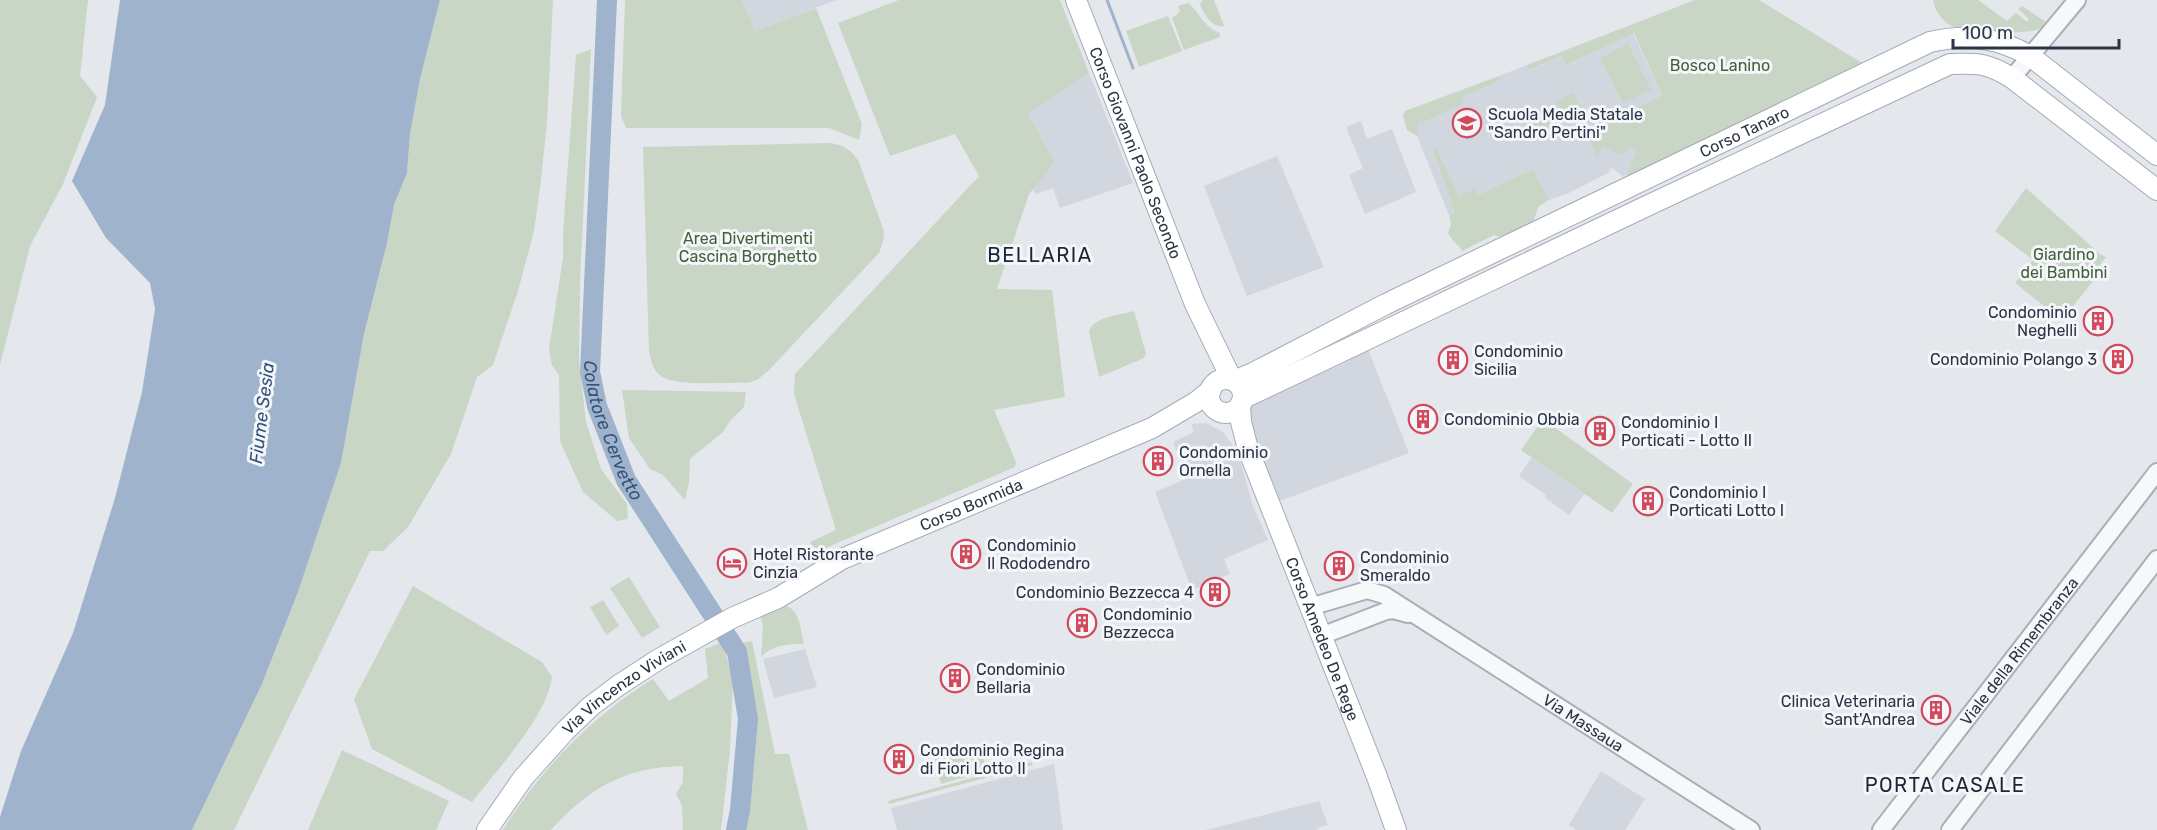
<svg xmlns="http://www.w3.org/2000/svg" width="2157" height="830" font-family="Rubik,sans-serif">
  <rect width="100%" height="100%" fill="#e4e7ec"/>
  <g fill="#d2d6de">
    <path d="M742 0H836L755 31Z"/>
    <path d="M1633 33 1662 95 1606 122 1610 129 1597 157 1604 146 1620 152 1630 147 1638 152 1629 164 1632 166 1624 177 1612 168 1608 173 1569 193 1549 200 1533 169 1478 195 1459 197 1434 147 1432 150 1455 212 1449 215 1417 136 1419 124 1464 103 1461 97 1501 80 1499 76 1527 65 1531 70 1563 56 1568 65Z"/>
    <path d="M1089 73 1133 183 1060 208 1053 188 1036 194 1032 189 1055 162 1028 114Z"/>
    <path d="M1361 121 1367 139 1392 129 1416 192 1365 214 1349 175 1363 168 1346 127Z"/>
    <path d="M1277 156 1324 267 1247 296 1204 186Z"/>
    <path d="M1368 349 1409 453 1280 501 1248 420 1251 408 1255 403 1346 362Z"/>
    <path d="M1206 423 1223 432 1238 453 1253 506 1268 540 1224 559 1230 574 1192 590 1155 492 1188 478 1173 442 1194 432 1191 424Z"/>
    <path d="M1532 457 1584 494 1569 515 1545 498 1546 495 1519 476Z"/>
    <path d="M805 649 817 687 774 698 763 659Z"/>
    <path d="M1054 764 1063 830H897L891 808Z"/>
    <path d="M1601 771 1645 799 1625 830H1576L1569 825Z"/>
    <path d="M1319 801 1328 825 1317 828V830H1206Z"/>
  </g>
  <g fill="#c9d6c5">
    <path d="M0 0H88L80 76 97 97 63 184 30 246 0 365Z"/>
    <path d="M440 0H553L547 123 540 188 534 231 518 291 493 365 477 377 451 454 408 527 383 551H370L234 830H192L262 684 298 592 341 463 364 334 387 243 394 205 407 173 410 134 420 79Z"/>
    <path d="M625 0H742L755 31 816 8 862 124 859 140 829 128H626L621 116Z"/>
    <path d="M899 0H1060L1089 73 1028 114 1055 162 1029 194 997 289 1052 290 1065 397 994 410 1016 462 1015 467 821 550 814 547 810 542 836 530 794 394 795 374 979 176 955 134 890 156 838 23Z"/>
    <path d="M1203 0H1214L1224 26C1212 28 1204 15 1200 4Z"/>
    <path d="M1695 0H1759L1867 66 1627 180V172L1632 166 1629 165 1637 152 1630 147 1624 155 1620 152 1618 155 1604 146 1597 157 1590 140 1609 129 1606 123 1662 95 1634 33 1567 65 1562 56 1530 70 1527 65Z"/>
    <path d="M1933 0H1978L2007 21 2016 13 2027 22 2029 19 2018 9 2022 6 2046 22 2041 28 2034 31C2002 33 1942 44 1933 0Z"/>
    <path d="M1188 3C1200 12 1203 27 1220 33V37L1184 50 1172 18 1180 12 1178 6Z"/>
    <path d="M1168 16 1182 51 1139 67 1126 31Z"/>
    <path d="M1628 44 1651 90 1623 103 1600 58Z"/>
    <path d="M591 49 580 283 579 361 586 422 601 469 627 504 628 519 617 521 583 492 560 441 559 375 552 365 549 349 563 257V232L576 55Z"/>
    <path d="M1499 76 1501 80 1462 97 1465 103 1419 124 1417 136 1407 130 1403 116 1405 111Z"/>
    <path d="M1573 93 1583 113 1565 121 1556 101Z"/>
    <path d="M1542 108 1551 127 1534 136 1524 117Z"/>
    <path d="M831 143C845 146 852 150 859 162L884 231 883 242 879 253 769 370 757 380 747 383C727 382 676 387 661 376 653 371 651 360 649 351L643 147Z"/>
    <path d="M1435 147 1459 196 1475 189 1478 195 1533 169 1549 200 1539 206 1533 222 1500 237 1494 235 1462 251C1458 243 1453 243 1448 233L1451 224 1449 215 1455 212 1432 149Z"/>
    <path d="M2026 188 2100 254 2106 257 2090 278 2093 281 2062 320 2015 283 2033 260 1995 231Z"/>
    <path d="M1134 311 1146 354 1144 358 1099 377 1089 331C1094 317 1120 315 1134 311Z"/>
    <path d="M622 390 746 392 744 407 730 421 723 432 690 459 689 482 685 500 663 475 650 469 629 438Z"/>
    <path d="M1543 419 1633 484 1612 513 1521 450Z"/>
    <path d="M629 577 660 627 642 638 610 588Z"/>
    <path d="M413 586 542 662 552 677C547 716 497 770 472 802L372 749 354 699Z"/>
    <path d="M603 600 619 626 606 635 590 607Z"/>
    <path d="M786 606C800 610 801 631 804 644 789 644 770 645 761 658L763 626 761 617Z"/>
    <path d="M752 641 775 754H789L808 830H745L757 732 742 643Z"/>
    <path d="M723 642 733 683 730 750 721 830H683L682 806 676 794 683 782V766C625 767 589 788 551 830H503C540 770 592 716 653 679L669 701 708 678 705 649Z"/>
    <path d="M970 749 971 752 982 750 986 771 941 784 934 759Z"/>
    <path d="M342 750 449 801 436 830H308Z"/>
    <path d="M1031 762 1033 765 889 804 888 801Z"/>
  </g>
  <path fill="#9fb4cc" d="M120 0H440L420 79 410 134 407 173 394 205 387 243 364 334 341 463 298 592 262 684 192 830H0V817L21 751 73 633 115 498 142 392 155 309 150 283 106 238 72 181 105 105Z"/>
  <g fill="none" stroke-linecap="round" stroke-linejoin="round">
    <path stroke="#9fb4cc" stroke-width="3" d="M1107 0 1133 68"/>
    <path stroke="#9fb4cc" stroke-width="20" id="s1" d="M607 0 590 372 597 406 626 480 737 652 748 719 740 810 736 830"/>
    <g stroke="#a9aeb7" stroke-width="20">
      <g id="minor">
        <path d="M2012 78 2077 0"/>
        <path id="s2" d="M1310 607 1367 590 1384 595 1751 830"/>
        <path d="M1321 636 1386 611 1393 610 1408 614"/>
        <path id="s3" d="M1881 830 2157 472"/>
        <path d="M1950 830 2157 559"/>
      </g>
    </g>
    <g stroke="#a3abb8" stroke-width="22">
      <g id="major">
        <path id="s4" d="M1076 0 1195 304 1232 380"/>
        <circle cx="1226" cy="396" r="17"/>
        <path id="s5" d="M1234 381 1253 373 1386 304 1930 42C1966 34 1998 37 2030 56L2157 155"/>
        <path d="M1242 401 1246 397 1651 204 1950 64C1979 63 1987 63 2012 78L2157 190"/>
        <path id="s6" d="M1240 405 1241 422 1248 449 1377 777 1396 830"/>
        <path id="s7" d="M487 830 523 778 565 731 591 706 619 685 659 659 732 618 778 598 842 559 1152 428 1196 402 1211 390"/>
      </g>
    </g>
    <use href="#minor" stroke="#f7f8fa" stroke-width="16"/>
    <use href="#major" stroke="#fff" stroke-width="20"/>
  </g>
  <defs>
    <g id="school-ring" transform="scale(1.5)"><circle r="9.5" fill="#f4f6f9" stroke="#d1495b" stroke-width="1.5"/><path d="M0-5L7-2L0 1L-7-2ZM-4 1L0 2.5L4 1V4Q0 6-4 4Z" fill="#d1495b"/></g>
    <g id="building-ring" transform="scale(1.5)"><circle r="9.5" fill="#f4f6f9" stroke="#d1495b" stroke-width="1.5"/><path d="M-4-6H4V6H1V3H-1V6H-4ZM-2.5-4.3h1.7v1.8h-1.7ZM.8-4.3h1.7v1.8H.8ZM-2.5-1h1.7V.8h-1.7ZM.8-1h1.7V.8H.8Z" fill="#d1495b"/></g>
    <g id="hotel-ring" transform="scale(1.5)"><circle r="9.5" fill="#f4f6f9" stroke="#d1495b" stroke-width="1.5"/><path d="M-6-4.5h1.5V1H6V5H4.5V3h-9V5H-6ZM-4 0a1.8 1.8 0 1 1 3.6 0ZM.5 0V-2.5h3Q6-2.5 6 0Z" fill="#d1495b"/></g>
  </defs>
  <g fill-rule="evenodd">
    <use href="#school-ring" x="1467" y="123"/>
    <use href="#building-ring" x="2098" y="321"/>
    <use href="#building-ring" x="2118" y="359"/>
    <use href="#building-ring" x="1453" y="360"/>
    <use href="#building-ring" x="1423" y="419"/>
    <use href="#building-ring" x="1600" y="431"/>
    <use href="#building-ring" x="1158" y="461"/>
    <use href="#building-ring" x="1648" y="501"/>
    <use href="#building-ring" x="966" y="554"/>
    <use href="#hotel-ring" x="732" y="563"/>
    <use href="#building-ring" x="1339" y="566"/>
    <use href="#building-ring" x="1215" y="592"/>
    <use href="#building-ring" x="1082" y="623"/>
    <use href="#building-ring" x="955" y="678"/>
    <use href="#building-ring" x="1936" y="710"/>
    <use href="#building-ring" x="899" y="759"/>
  </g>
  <g text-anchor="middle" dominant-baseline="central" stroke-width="6" stroke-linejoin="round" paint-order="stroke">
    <g font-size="16" fill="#3f6138" stroke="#f4f6f9">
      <text x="1720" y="65">Bosco Lanino</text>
      <text x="748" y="238">Area Divertimenti<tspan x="748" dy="18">Cascina Borghetto</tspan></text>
      <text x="2064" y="254">Giardino<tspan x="2064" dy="18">dei Bambini</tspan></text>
    </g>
    <g font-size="16" fill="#2b3445" stroke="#f4f6f9" text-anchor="start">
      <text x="1488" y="114">Scuola Media Statale<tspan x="1488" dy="18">"Sandro Pertini"</tspan></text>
      <text x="2077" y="312" text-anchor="end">Condominio<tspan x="2077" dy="18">Neghelli</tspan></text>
      <text x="1474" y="351">Condominio<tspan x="1474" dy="18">Sicilia</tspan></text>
      <text x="2097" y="359" text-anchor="end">Condominio Polango 3</text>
      <text x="1444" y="419">Condominio Obbia</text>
      <text x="1621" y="422">Condominio I<tspan x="1621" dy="18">Porticati - Lotto II</tspan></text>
      <text x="1179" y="452">Condominio<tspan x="1179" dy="18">Ornella</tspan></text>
      <text x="1669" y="492">Condominio I<tspan x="1669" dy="18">Porticati Lotto I</tspan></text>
      <text x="987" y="545">Condominio<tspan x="987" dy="18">Il Rododendro</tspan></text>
      <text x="753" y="554">Hotel Ristorante<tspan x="753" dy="18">Cinzia</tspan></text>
      <text x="1360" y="557">Condominio<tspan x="1360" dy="18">Smeraldo</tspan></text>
      <text x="1194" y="592" text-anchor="end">Condominio Bezzecca 4</text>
      <text x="1103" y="614">Condominio<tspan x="1103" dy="18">Bezzecca</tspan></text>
      <text x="976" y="669">Condominio<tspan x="976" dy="18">Bellaria</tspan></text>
      <text x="1915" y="701" text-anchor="end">Clinica Veterinaria<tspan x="1915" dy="18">Sant'Andrea</tspan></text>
      <text x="920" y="750">Condominio Regina<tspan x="920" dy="18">di Fiori Lotto II</tspan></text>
    </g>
    <g font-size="16" fill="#2b3445" stroke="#f4f6f9">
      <text stroke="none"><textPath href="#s5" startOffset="568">Corso Tanaro</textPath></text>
      <text stroke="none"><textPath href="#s4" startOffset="164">Corso Giovanni Paolo Secondo</textPath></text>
      <text stroke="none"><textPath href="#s7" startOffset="594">Corso Bormida</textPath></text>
      <text stroke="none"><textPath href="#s6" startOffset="249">Corso Amedeo De Rege</textPath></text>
      <text stroke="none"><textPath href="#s3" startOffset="226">Viale della Rimembranza</textPath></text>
      <text stroke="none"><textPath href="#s7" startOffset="200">Via Vincenzo Viviani</textPath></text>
      <text stroke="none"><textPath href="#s2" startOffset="314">Via Massaua</textPath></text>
    </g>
    <g font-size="18" font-style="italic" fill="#34527a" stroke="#f4f6f9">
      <text transform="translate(262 413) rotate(-83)">Fiume Sesia</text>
      <text stroke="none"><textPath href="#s1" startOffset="435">Colatore Cervetto</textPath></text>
    </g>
    <g font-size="20" letter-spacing="1.5" fill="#1d2536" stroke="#f4f6f9">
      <text x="1040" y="255">BELLARIA</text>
      <text x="1945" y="785">PORTA CASALE</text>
    </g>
  </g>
  <path d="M1953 39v9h166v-9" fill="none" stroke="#2b3445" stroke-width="3"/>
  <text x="1962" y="39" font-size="18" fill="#2b3445" stroke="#f4f6f9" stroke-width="4.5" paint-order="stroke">100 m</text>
</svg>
